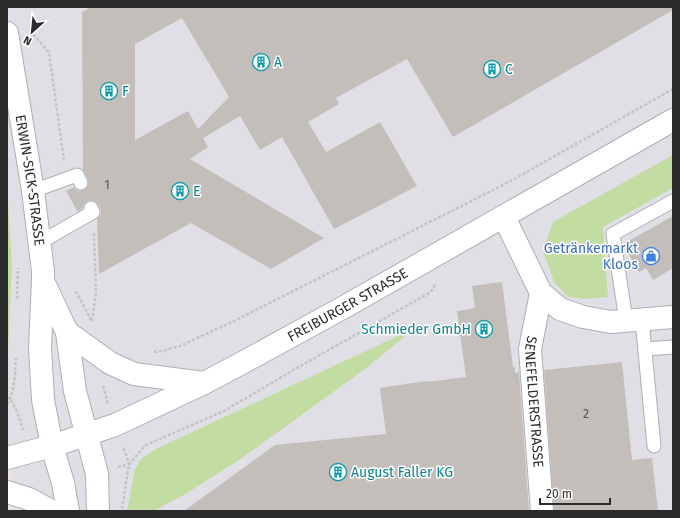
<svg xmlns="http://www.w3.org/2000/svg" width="680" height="518" font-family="'Fira Sans',sans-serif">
  <rect width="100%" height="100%" fill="#ebe3df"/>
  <path fill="#dfdfe5" d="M7 7H673V511H24L7 458V371L12 264 7 189Z"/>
  <g fill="#c2dca2">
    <path d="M673 155V188L603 227 608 297 586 299 568 297 554 282 543 251 553 222Z"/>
    <path d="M7 189 12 264 7 371Z"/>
    <path d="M415 328 365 369 242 458 187 493 154 511H127L135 469 142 458 156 449Z"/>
  </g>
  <g fill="#c4beba" fill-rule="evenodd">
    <path d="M91 7H673V10L453 137 407 59 336 98 339 104 308 122 326 152 380 122 417 186 334 229 282 137 260 150 240 116 203 138 208 147 190 159 324 238 271 269 191 223 99 274 97 219 100 216 101 213 100 208 96 202 91 200 87 201 84 204 83 208 78 212 66 191 74 187 77 190 80 191 84 190 87 188 89 184 88 179 83 170 82 12ZM182 18 229 97 198 129 188 111 135 140V44Z"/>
    <path d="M673 216V268L653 280 646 268 639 272 623 244Z"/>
    <path d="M502 282 513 367H515V373L519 372 529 511H184L275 445 386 434 380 388 427 381V382L466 377 457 311 475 308 472 286Z"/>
    <path d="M622 362 632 460 652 458 658 511H554L544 370Z"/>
  </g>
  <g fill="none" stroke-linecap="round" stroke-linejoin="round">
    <g stroke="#abb0b6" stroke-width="15">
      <g id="lane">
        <path d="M33 191 77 175 81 183"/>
        <path d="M39 243 93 212 91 208"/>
        <path d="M642 320 654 446"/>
        <path d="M626 321 613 234 673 201"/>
        <path d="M645 349 673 347"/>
      </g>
    </g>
    <g stroke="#abb0b6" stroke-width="24">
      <g id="street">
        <path id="s1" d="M7 33 33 191 43 271V280L40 348 43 400 52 446 63 483 68 511"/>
        <path d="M504 217 541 293 560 309 583 317 611 322 673 317"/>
        <path d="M44 283 67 332 75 391 97 474 98 511"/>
        <path id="s2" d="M541 293 530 349 542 511"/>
        <path d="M67 332 110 363 134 374 204 383"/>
        <path d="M7 492 29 499 51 511"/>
      </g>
    </g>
    <g stroke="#abb0b6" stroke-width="24">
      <g id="secondary">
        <path id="s3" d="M7 458 52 446 115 425 204 383 242 363 346 306 673 120"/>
      </g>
    </g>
    <g stroke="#c4c4c4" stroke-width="2.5" stroke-dasharray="3 2" stroke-linecap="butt">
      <path d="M297 7 311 31 317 30"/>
      <path d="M30 31 49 52 64 160"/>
      <path d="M75 292 77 293 91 320"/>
      <path d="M17 299 18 268"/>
      <path d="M92 321 96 293 94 233"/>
      <path d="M154 352 162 351 180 346 234 321 509 182 673 89"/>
      <path d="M103 386 108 404"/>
      <path d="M7 397C15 401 20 421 23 430"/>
      <path d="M7 404C15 391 15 373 16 358"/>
      <path d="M118 467 129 464 123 446"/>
      <path d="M122 509 129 464 146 445 224 411 297 368 431 292 436 283"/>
    </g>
    <use href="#lane" stroke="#fff" stroke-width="13"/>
    <use href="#street" stroke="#fff" stroke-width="22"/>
    <use href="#secondary" stroke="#fff" stroke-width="22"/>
  </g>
  <defs>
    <g id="building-ring" transform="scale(0.9)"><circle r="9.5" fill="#fff" stroke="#0f9aa8" stroke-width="1.5"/><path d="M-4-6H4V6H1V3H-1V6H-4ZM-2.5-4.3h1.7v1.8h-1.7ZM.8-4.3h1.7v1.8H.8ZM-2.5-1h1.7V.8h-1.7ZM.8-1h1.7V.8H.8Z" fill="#0f9aa8"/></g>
    <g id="shop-ring" transform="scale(0.9)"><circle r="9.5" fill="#fff" stroke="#3f7fe0" stroke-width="1.5"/><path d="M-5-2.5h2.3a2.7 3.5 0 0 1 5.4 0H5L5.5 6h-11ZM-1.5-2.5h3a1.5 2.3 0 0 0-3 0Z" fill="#3f7fe0"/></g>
  </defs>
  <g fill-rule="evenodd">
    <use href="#building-ring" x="261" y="62"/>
    <use href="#building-ring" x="492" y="69"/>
    <use href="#building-ring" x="109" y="91"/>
    <use href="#building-ring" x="180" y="191"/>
    <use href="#shop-ring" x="651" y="256"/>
    <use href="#building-ring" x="484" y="329"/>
    <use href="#building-ring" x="338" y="472"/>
  </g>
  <g text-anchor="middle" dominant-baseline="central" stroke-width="3" stroke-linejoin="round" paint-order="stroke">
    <g font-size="12" fill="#51504f">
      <text x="107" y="185">1</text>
      <text x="586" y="414">2</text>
    </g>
    <g font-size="14" fill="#0d838f" stroke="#fff" text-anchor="start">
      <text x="274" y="62">A</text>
      <text x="505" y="69">C</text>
      <text x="122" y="91">F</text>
      <text x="193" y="191">E</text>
      <text x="471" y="329" text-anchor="end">Schmieder GmbH</text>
      <text x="351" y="472">August Faller KG</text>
    </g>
    <g font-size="14" fill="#2b2b2b" stroke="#fff">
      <text stroke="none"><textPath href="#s1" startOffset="149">ERWIN-SICK-STRASSE</textPath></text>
      <text stroke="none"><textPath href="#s3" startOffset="375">FREIBURGER STRASSE</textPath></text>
      <text stroke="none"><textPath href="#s2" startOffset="110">SENEFELDERSTRASSE</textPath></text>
    </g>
    <g font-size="14" fill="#366cbe" stroke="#fff" text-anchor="end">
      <text x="638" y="248">Getränkemarkt<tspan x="638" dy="16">Kloos</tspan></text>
    </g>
  </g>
  <rect width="680" height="518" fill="none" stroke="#2b2b2b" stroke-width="16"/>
  <g transform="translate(32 32) rotate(207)" stroke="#ffffff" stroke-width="3" paint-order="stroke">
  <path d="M0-3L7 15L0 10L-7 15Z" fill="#2b2b2b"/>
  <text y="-6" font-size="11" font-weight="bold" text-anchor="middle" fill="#2b2b2b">N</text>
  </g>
  <path d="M540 498v6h70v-6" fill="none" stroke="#2b2b2b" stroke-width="2"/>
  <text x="546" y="498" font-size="12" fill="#2b2b2b" stroke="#ffffff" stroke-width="3" paint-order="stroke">20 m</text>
</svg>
